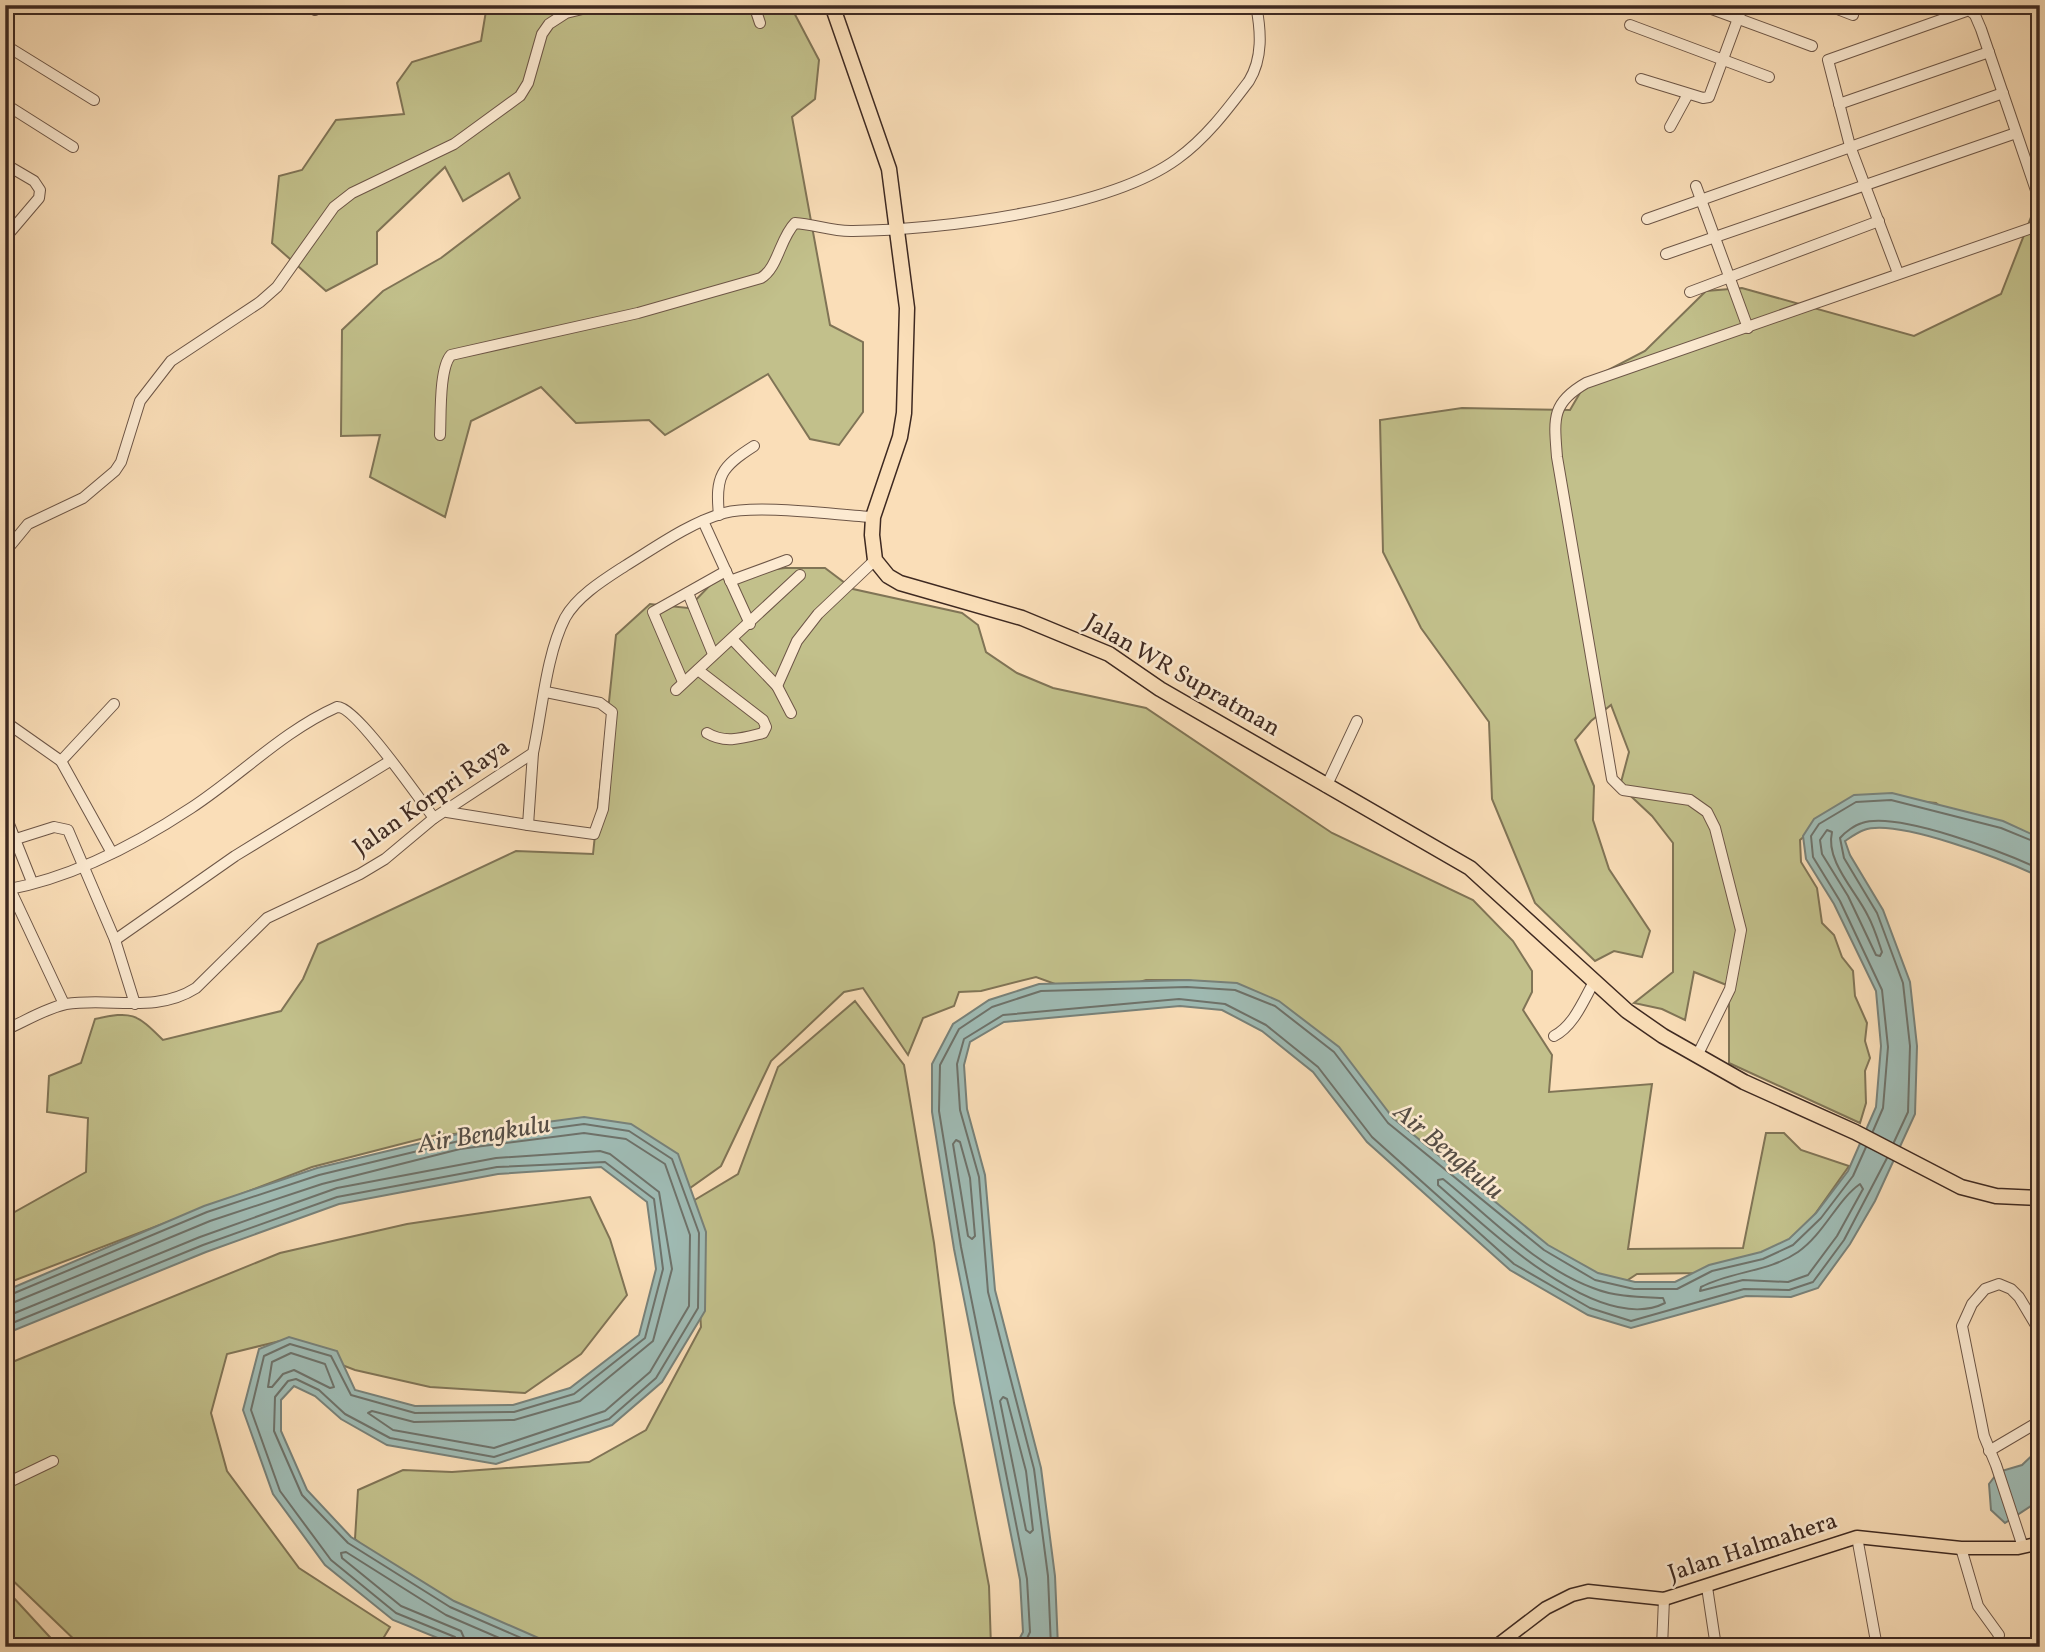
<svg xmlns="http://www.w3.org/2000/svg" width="2045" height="1652" font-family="Vollkorn,serif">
  <rect width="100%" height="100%" fill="#fadeb8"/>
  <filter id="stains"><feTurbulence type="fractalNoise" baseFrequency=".00286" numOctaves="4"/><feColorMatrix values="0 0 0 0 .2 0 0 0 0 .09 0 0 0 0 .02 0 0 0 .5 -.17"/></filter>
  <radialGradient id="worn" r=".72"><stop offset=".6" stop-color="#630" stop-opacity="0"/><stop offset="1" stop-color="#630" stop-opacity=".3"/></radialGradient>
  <g fill="#c2c08b" stroke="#807456" stroke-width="2">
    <path d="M487 5H790L819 60 815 99 792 117 830 325 863 342V412L839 445 810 439 768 374 665 435 649 420 576 423 541 387 471 421 445 517 370 477 380 435 341 436 342 330 383 291 441 258 520 198 509 173 463 201 445 167 377 232V264L326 291 272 243 279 176 302 170 336 120 404 114 397 83 412 62 481 41Z"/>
    <path d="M2040 194V847L1951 816 1936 803 1878 797 1821 822 1800 840 1801 862 1817 888 1822 923 1834 935 1842 957 1853 971 1855 996 1867 1023 1865 1041 1870 1058 1865 1071 1866 1103 1860 1123 1729 1063V986L1694 972 1685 1020 1662 1009 1634 1003 1673 972V843L1652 816 1620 786 1629 752 1611 705 1591 721 1575 740 1594 786 1593 820 1609 869 1650 931 1642 957 1614 951 1595 961 1535 903 1492 799 1489 722 1421 628 1383 552 1380 420 1462 408 1570 410 1587 381 1645 351 1706 291 1742 288 1914 336 2001 294Z"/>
    <path d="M785 568H825L853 589 962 613 978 625 986 652 1017 673 1053 688 1146 708 1332 833 1473 900 1513 941 1532 971V992L1523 1010 1552 1055 1549 1092 1652 1084 1628 1249 1743 1248 1766 1133H1784L1801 1150 1849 1166 1791 1248 1699 1273 1637 1274 1611 1291 1573 1271 1217 986 1188 980H1146L1091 997 1036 977 981 991 959 992 954 1006 923 1018 908 1055 863 988 844 992 771 1061 721 1166 683 1193 588 1126 436 1135 312 1167 5 1284V1214H11L86 1172 88 1118 47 1112 49 1076 81 1063 95 1019C132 1011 136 1013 163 1040L281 1011 303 979 318 944 516 851 593 854 616 635 650 604 688 608 719 576Z"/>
    <path d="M855 1001 904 1065 934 1243 954 1403 989 1586 991 1647H554L482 1620 388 1569 355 1539 358 1490 403 1470 452 1472 589 1462 646 1430 701 1327 693 1201 738 1174 778 1067Z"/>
    <path d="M590 1197 610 1239 627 1295 581 1354 525 1393 430 1387 355 1370 280 1341 227 1354 211 1413 227 1471 299 1568 390 1627 378 1647H82L5 1573V1365L280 1253 407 1224Z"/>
    <path d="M12 1596 59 1647H5V1602Z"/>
  </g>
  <g fill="#9fbbb4" stroke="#788179" stroke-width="2">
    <path d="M1892 793 2003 821 2040 838V877C2007 861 1897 818 1864 830 1858 832 1851 837 1845 841L1850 855 1883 910 1910 982 1917 1046 1915 1114 1875 1201 1850 1244 1818 1288 1791 1297 1746 1296 1631 1328 1588 1315 1510 1270 1367 1142 1313 1072 1262 1031 1222 1010 1180 1006 1004 1022 970 1042 964 1065 967 1109 985 1175 995 1290 1041 1468 1055 1576 1058 1647H1015L1023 1632 1020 1580 954 1249 932 1112V1064L953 1024 989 1000 1039 984 1188 980 1237 983 1279 1001 1339 1047 1393 1118 1548 1245 1598 1273 1635 1282H1675L1709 1265 1761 1252 1789 1239 1816 1213 1848 1171 1876 1107 1881 1046 1876 991 1834 904 1806 859 1803 836 1814 819 1854 795Z"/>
    <path d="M584 1117 631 1124 678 1154 706 1232 705 1311 662 1382 612 1425 496 1464 387 1445 341 1419 315 1396 294 1386 281 1400V1431L307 1490 351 1537 454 1601 559 1647H460L393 1620 325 1565 273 1494 243 1410 259 1349 289 1337 337 1351 355 1390 415 1406 513 1405 570 1388 639 1335 656 1269 647 1202 601 1167 498 1174 339 1204 206 1252 5 1334V1291L204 1206 317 1168 458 1134Z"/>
    <path d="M2040 1448V1500L2005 1523 1991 1510 1989 1484 1998 1472 2022 1465Z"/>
  </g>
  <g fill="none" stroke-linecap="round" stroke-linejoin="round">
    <g stroke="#6e726a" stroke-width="2">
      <path d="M1827 830 1832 832C1825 861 1856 891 1868 916 1874 927 1878 940 1882 952L1880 956 1876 955 1848 896 1822 854 1820 840Z"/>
      <path d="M1873 1131 1883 1108 1888 1047 1882 990 1840 901 1813 857 1811 836 1819 824 1856 802 1891 800 2001 828 2040 844"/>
      <path d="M956 1140 960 1142 970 1178 975 1236 972 1239 968 1236 953 1144Z"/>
      <path d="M1894 1142 1908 1112 1910 1046 1903 983 1877 913 1844 858 1840 838C1845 832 1855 825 1862 823 1898 811 2005 853 2040 869"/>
      <path d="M1443 1179C1489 1216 1536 1267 1593 1288 1615 1297 1639 1297 1663 1298L1665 1303C1599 1337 1485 1226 1438 1185V1180Z"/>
      <path d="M1860 1184 1863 1189 1837 1236 1808 1275 1788 1282 1743 1280 1700 1291 1701 1287C1732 1271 1769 1272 1798 1252 1824 1234 1837 1200 1860 1184Z"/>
      <path d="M5 1297 207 1212 319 1175 459 1141 584 1124 629 1131 672 1159 699 1233 698 1308 656 1378 609 1419 494 1457 390 1438 345 1414 319 1390 296 1379 288 1381 275 1397 274 1431 302 1495 348 1543 450 1607 542 1647"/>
      <path d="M5 1306 210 1221 322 1184 460 1149 584 1133 626 1139 665 1164 690 1235 689 1306 650 1372 605 1411 494 1448 393 1430 368 1413 372 1411 414 1422 514 1420 580 1401 653 1341 672 1269 659 1192 610 1154 600 1151 496 1158 337 1188 200 1237 5 1317"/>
      <path d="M5 1326 203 1245 337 1197 497 1167 605 1162 654 1199 663 1269 645 1338 574 1394 514 1412 415 1413 351 1395 331 1356 290 1344 264 1356 251 1410 280 1491 331 1560 396 1613 455 1637 459 1647"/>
      <path d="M291 1353 325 1364 334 1387 330 1388 294 1370 283 1374 272 1387H268L272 1362Z"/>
      <path d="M1003 1397 1007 1399 1026 1471 1033 1530 1030 1533 1026 1530 1000 1401Z"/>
      <path d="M468 1647 461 1631 401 1606 342 1558 341 1553 346 1552 446 1615 520 1647"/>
      <path d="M1023 1647 1030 1632 1027 1579 961 1247 939 1111 940 1065 959 1029 992 1007 1041 991 1187 987 1235 990 1275 1006 1334 1052 1388 1123 1544 1250 1595 1280 1634 1289H1677L1712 1271 1763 1259 1793 1245 1821 1218 1853 1176 1866 1147"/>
      <path d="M1051 1647 1048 1576 1034 1469 988 1292 979 1177 960 1110 957 1064 964 1039 1003 1015 1179 999 1225 1004 1266 1025 1318 1067 1372 1137 1514 1264 1590 1308 1631 1321 1744 1289 1789 1290 1813 1282 1844 1240 1887 1158"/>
    </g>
    <g stroke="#6d5647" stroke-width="12">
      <g id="minor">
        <path d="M754 5 760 23"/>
        <path d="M1701 5 1812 46"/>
        <path d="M1827 5 1853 15"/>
        <path d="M315 10 316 5"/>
        <path d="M5 18 12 5"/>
        <path d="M1630 25 1769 77"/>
        <path d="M5 45 94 100"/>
        <path d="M1641 79 1703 98 1709 97 1743 5"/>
        <path d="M5 104 73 147"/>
        <path d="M1839 104 1989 52"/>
        <path d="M1670 127 1688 94"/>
        <path d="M5 164 34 181 40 190 39 198 5 238"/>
        <path d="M1696 186 1748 328"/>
        <path d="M1647 219 2003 93"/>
        <path d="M1666 254 2016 133"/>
        <path d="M1898 273 1850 146 1828 60 1969 10 1975 15 1981 29 2040 202"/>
        <path d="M1690 292 1879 221"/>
        <path d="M440 435C441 416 439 368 451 355L638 313 761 278C778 268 780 238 795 223 814 224 833 232 853 231 939 230 1107 210 1177 159 1206 138 1227 110 1249 81 1263 58 1261 31 1256 5"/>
        <path d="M719 515C715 476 721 467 754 446"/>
        <path d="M703 521 750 624"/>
        <path d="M5 552 28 524 83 498 115 471 121 462 140 401 171 361 260 302 277 287 334 207 352 193 454 144 520 96 528 83 542 34 549 24 566 13 599 5"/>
        <path d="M730 581 787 560"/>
        <path d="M688 593 713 654"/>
        <path d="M732 639 777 686 791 713"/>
        <path d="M698 670 763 720 766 727 763 733C743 738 725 744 707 733"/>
        <path d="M683 682 653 612 726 571"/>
        <path d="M777 686 797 641 818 614 875 560"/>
        <path d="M676 690 800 575"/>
        <path d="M7 723 61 761 112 853"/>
        <path d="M61 761 114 704"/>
        <path d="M1326 787 1357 721"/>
        <path d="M447 812 528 825 533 753"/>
        <path d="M5 814 32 882"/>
        <path d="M528 825 594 834 603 809 612 712 600 703 546 692"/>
        <path d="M16 839 54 827 68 830 115 940"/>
        <path d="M10 889 64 1004"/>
        <path d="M5 890C72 878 135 845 191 808 240 776 283 731 337 707 355 705 420 800 434 818"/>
        <path d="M135 1004 115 940 235 856 390 761"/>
        <path d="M5 1030C24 1022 46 1008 66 1004 111 997 155 1014 196 988L267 918 360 874 385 859 434 818 533 753C542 712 546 655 565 618 577 596 605 579 625 566 656 547 689 523 724 513 758 504 835 515 873 517"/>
        <path d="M1554 1036C1574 1026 1584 999 1595 980"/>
        <path d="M1697 1056 1730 989 1741 930 1715 828 1707 812 1690 800 1623 790 1612 779 1557 457C1554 419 1551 403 1586 383L2040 225"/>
        <path d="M1989 1451 2040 1421"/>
        <path d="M5 1484 53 1461"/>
        <path d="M1857 1537 1877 1647"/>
        <path d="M2023 1547 1996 1465 1984 1436 1962 1326 1972 1304 1985 1289 1999 1284 2011 1289 2019 1297 2040 1332"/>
        <path d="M1961 1548 1978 1606 1999 1635 1997 1647"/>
        <path d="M1707 1587 1716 1647"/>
        <path d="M1415 1645 1416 1647"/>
        <path d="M1662 1647 1664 1599"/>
      </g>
    </g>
    <g stroke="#3e2921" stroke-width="15">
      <path id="major" d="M1495 1647 1546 1608 1572 1595 1588 1591 1664 1599 1857 1537 1961 1548H2018L2040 1543"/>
    </g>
    <g stroke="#3e2921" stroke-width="17">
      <path id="highway" d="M832 5 889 169 907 308 904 413 900 437 873 517 872 535 875 560 888 576 900 583 1022 618 1109 654 1160 689 1470 868 1627 1011 1663 1036 1744 1082 1855 1132 1961 1187 1996 1196 2040 1198"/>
    </g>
    <use href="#minor" stroke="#fcead1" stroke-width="10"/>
    <use href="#major" stroke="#fadeb8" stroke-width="12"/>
    <use href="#highway" stroke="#fadeb8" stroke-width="14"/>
  </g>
  <g text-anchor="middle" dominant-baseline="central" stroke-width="5" stroke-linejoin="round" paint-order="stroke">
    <g font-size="24" fill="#3e2921" stroke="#fcead1">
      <text transform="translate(1182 676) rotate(30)">Jalan WR Supratman</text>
      <text transform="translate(432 798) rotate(-35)">Jalan Korpri Raya</text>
      <text transform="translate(1753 1548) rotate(-18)">Jalan Halmahera</text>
    </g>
    <g font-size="26" font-style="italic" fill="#564e46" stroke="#fcead1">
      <text transform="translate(484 1135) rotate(-9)">Air Bengkulu</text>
      <text transform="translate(1448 1152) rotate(40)">Air Bengkulu</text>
    </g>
  </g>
  <rect width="2045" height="1652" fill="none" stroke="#fadeb8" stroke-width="28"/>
  <rect x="7" y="7" width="2031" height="1638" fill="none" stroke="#3e2921" stroke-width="3.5"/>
  <rect x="14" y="14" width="2017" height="1624" fill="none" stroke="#3e2921" stroke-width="2"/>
  <rect width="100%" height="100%" filter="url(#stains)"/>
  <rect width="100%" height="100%" fill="url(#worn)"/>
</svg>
